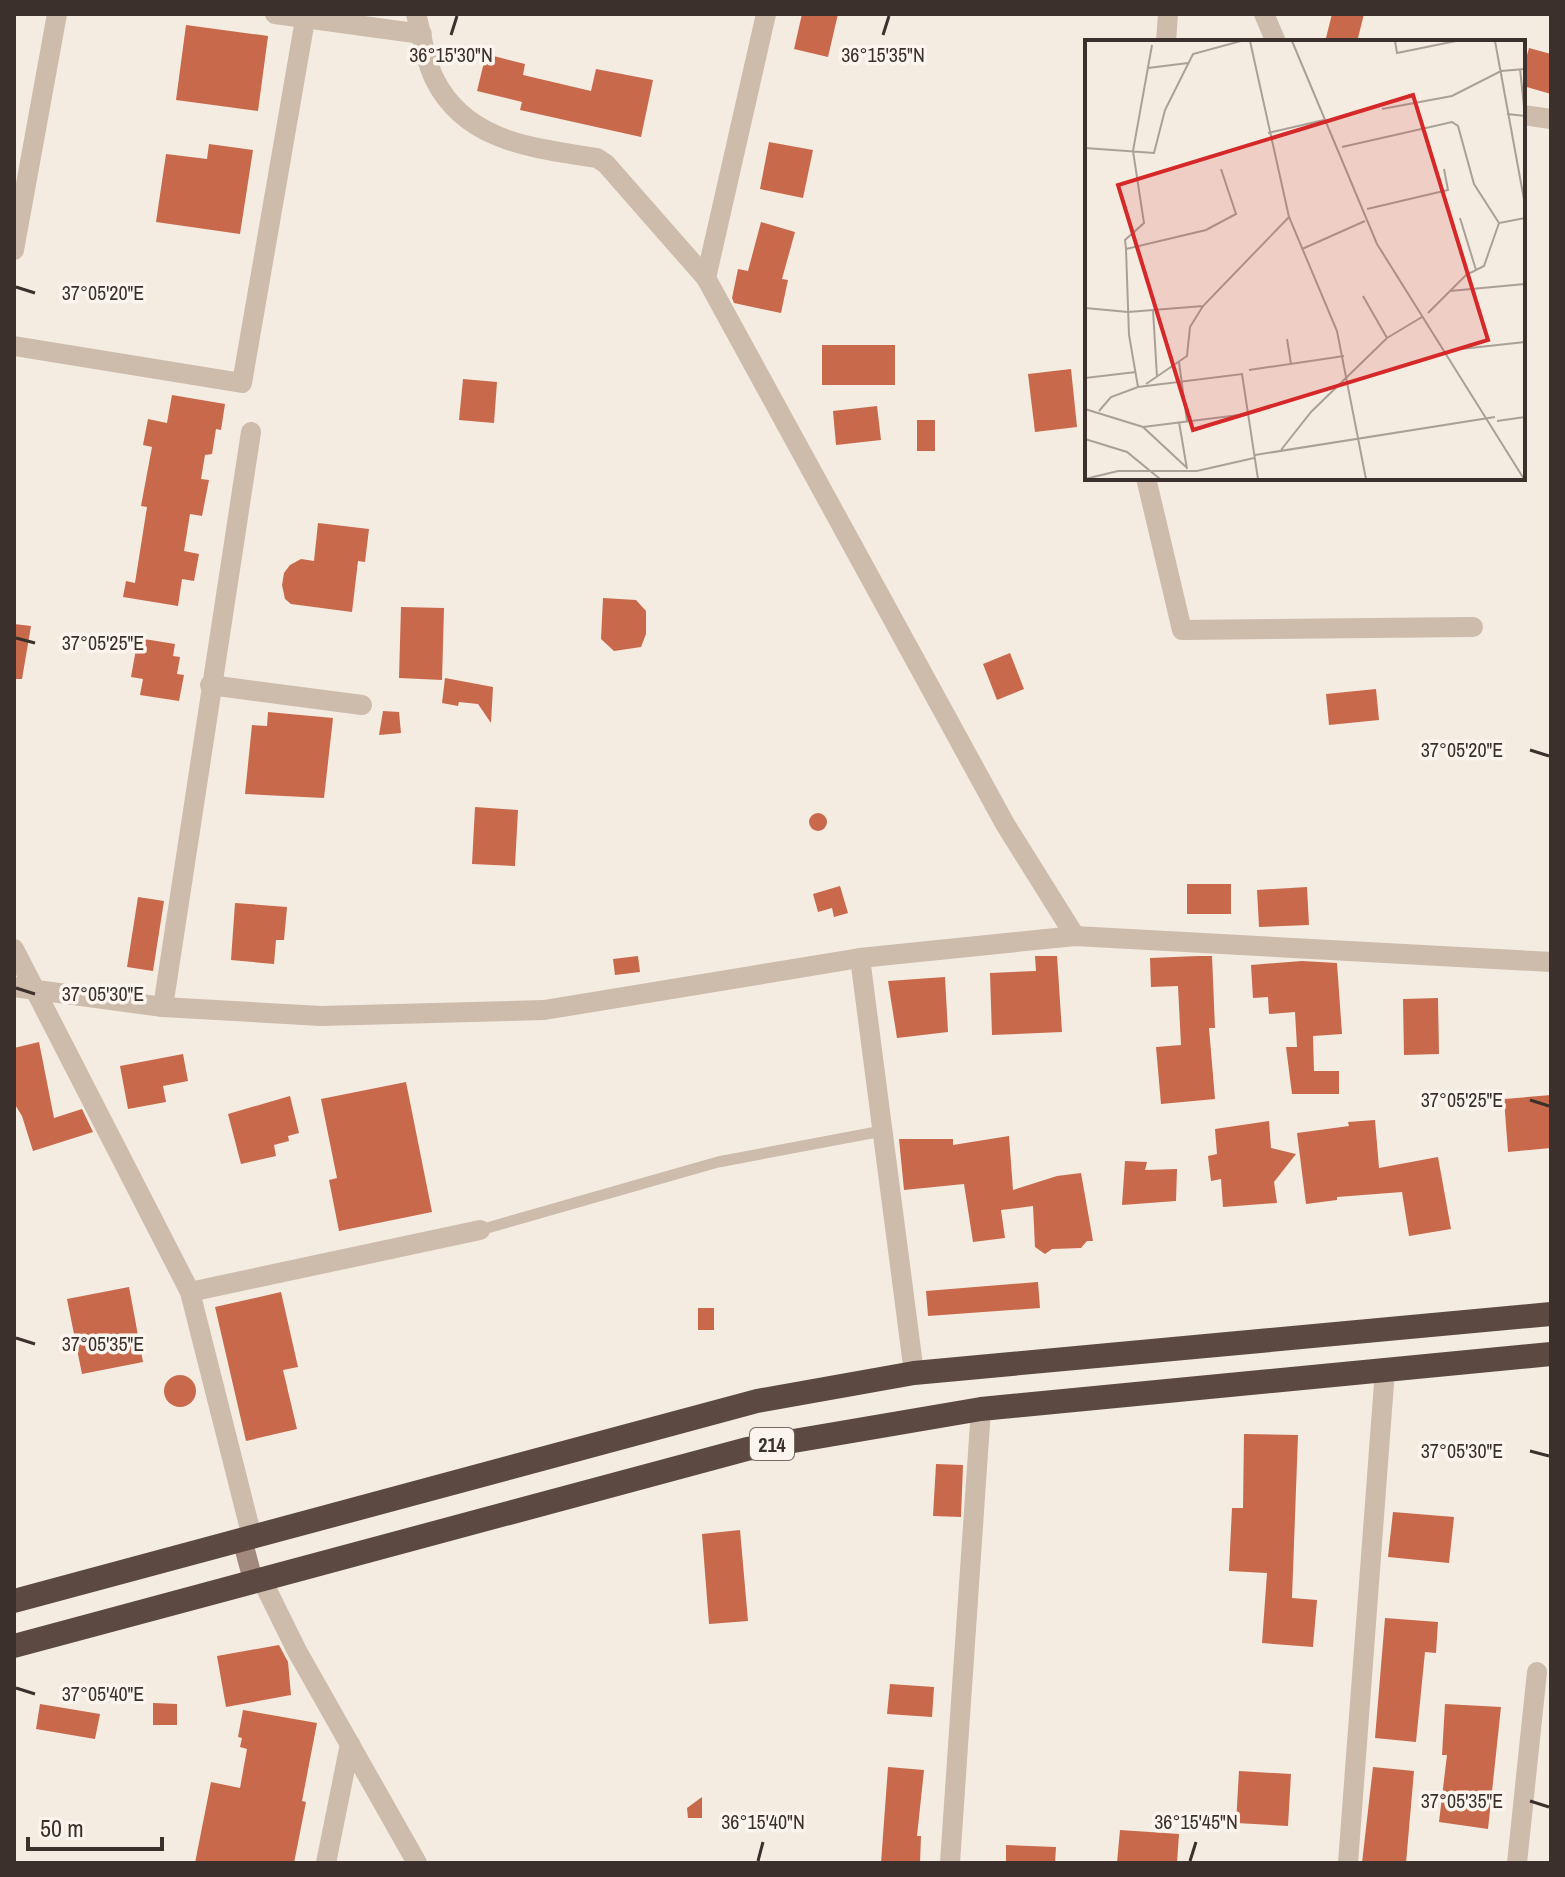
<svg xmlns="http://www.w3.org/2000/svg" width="1565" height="1877" font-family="'Archivo Narrow',sans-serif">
  <rect width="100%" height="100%" fill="#f4ebe1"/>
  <g fill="#c8694b">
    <path d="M802 14H838L828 57 794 49Z"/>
    <path d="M1332 14H1364L1357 42H1325Z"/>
    <path d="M186 25 268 36 258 111 176 100Z"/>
    <path d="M1529 48 1551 54V94L1523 86V70Z"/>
    <path d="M486 54 525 64 523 75 591 91 596 69 653 80 641 137 520 110 522 102 477 91Z"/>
    <path d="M769 142 813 150 803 198 760 189Z"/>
    <path d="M209 144 253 150 240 234 156 222 166 154 207 159Z"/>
    <path d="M761 222 795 232 782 279 788 280 781 313 734 303 732 298 738 269 748 271Z"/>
    <rect x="822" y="345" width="73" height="40"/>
    <path d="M1071 369 1077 427 1035 432 1028 374Z"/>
    <path d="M463 379 497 382 494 423 459 420Z"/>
    <path d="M172 395 225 404 221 430 216 429 212 454 205 455 201 479 209 480 202 516 190 514 184 551 199 554 194 581 182 579 178 606 123 597 126 581 135 583 147 507 141 506 152 447 143 445 148 419 167 423Z"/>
    <path d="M877 406 881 440 836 445 833 411Z"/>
    <rect x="917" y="420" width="18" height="31"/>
    <path d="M318 523 369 529 365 562 358 561 352 612 291 604 285 599 282 585 284 573 290 565 301 559 314 561Z"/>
    <path d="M603 598 636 600 646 611V634L641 647 614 651 601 639Z"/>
    <path d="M401 607 444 608 442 680 399 678Z"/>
    <path d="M14 624 31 626 22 679H14Z"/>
    <path d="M138 638 175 644 173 656 180 657 177 674 184 675 179 701 140 695 143 679 131 677Z"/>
    <path d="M1010 653 1024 689 997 700 983 664Z"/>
    <path d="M445 678 493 687 491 723 478 704 459 702 458 706 442 703Z"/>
    <path d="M1376 689 1379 720 1329 725 1326 694Z"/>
    <path d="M383 711 399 712 401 733 379 735Z"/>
    <path d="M268 712 333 718 324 798 245 794 252 725 267 726Z"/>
    <path d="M475 807 518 810 515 866 472 864Z"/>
    <circle cx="818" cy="822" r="9"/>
    <rect x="1187" y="884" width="44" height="30"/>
    <path d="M840 886 848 913 834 917 832 908 818 912 813 894Z"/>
    <path d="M1307 887 1309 925 1259 927 1257 890Z"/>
    <path d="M138 897 164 901 153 971 127 967Z"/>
    <path d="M235 903 287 907 284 940H276L274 964 231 960Z"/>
    <path d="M638 956 640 972 615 975 613 959Z"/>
    <path d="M1035 956H1057L1062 1032 992 1035 990 973 1036 971Z"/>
    <path d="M1198 956H1212L1215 1028H1209L1215 1099 1161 1104 1156 1047 1181 1045 1178 986 1151 987 1150 958Z"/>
    <path d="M1302 961 1337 963 1342 1034 1313 1036 1314 1071H1339V1094H1292L1286 1047H1297L1295 1012 1269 1014 1268 997 1253 998 1251 965Z"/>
    <path d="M945 977 948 1032 897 1038 888 981Z"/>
    <path d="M1438 998 1439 1054 1404 1055 1403 999Z"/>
    <path d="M39 1042 54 1118 82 1109 93 1132 33 1151 22 1116 14 1103V1048Z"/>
    <path d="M183 1054 188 1081 163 1086 166 1102 128 1109 120 1066Z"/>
    <path d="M406 1082 432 1212 339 1231 329 1180 337 1178 321 1099Z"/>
    <path d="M1551 1095V1148L1508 1152 1504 1099Z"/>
    <path d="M290 1096 299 1133 288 1136 289 1141 274 1145 276 1156 241 1164 228 1114Z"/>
    <path d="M1375 1120 1379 1168 1438 1157 1451 1229 1409 1236 1402 1192 1337 1197V1200L1306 1204 1297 1133 1349 1126 1348 1122Z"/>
    <path d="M1269 1121 1271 1148 1296 1154 1274 1182 1277 1203 1223 1207 1221 1179 1211 1181 1208 1156 1217 1154 1215 1129Z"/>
    <path d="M1009 1136 1013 1190 1057 1176 1081 1173 1093 1241H1087L1081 1248 1052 1249 1045 1254 1035 1247 1033 1206 1001 1210 1005 1238 973 1242 964 1184 904 1190 899 1139H953V1145Z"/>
    <path d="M1125 1161 1147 1162 1145 1170 1177 1169 1176 1201 1122 1205Z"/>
    <path d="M1038 1282 1040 1308 928 1316 926 1291Z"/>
    <path d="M129 1287 143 1362 82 1374 67 1299Z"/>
    <path d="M281 1292 298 1367 283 1370 297 1429 246 1441 215 1307Z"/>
    <rect x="698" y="1308" width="16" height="22"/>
    <circle cx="180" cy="1391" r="16"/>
    <path d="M1244 1434 1298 1435 1292 1598 1317 1600 1313 1647 1262 1643 1267 1573 1229 1571 1232 1508H1243Z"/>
    <path d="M936 1464 963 1465 961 1517 933 1516Z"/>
    <path d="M1393 1512 1454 1517 1449 1563 1388 1557Z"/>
    <path d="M740 1530 748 1621 709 1624 702 1534Z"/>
    <path d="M1385 1618 1438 1622 1436 1653 1425 1652 1416 1742 1375 1738Z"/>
    <path d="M279 1645 288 1662 291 1695 226 1707 217 1656Z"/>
    <path d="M890 1684 934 1687 932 1717 887 1714Z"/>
    <path d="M153 1703 177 1704V1725H153Z"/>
    <path d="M40 1704 100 1714 95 1739 36 1729Z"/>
    <path d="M1445 1704 1501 1707 1488 1829 1439 1822 1447 1755H1442Z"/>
    <path d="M243 1710 317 1723 302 1801 306 1802 294 1863H195L211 1782 240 1788 247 1749 240 1747 242 1738 238 1737Z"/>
    <path d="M888 1767 924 1770 917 1836H921L920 1863H881Z"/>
    <path d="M1373 1767 1414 1771 1406 1863H1362Z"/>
    <path d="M1239 1771 1291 1774 1288 1826 1236 1823Z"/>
    <path d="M702 1797V1818H688L687 1808Z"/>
    <path d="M1120 1830 1179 1834 1177 1863H1117Z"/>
    <path d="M1006 1845 1056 1847 1055 1863H1006Z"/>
  </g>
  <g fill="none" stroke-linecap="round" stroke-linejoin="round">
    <path stroke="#cdbbac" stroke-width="11" d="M480 1230 718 1162 882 1131"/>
    <g stroke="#cdbbac" stroke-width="20">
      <path d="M275 14 422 34"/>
      <path d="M416 14C422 35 425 61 435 80 467 143 535 148 597 158L606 164 706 278 1005 824 1075 936"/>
      <path d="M1264 14 1276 42"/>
      <path d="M1166 42 1168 14"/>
      <path d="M1523 115 1551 119"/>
      <path d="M14 250 57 14"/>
      <path d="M706 278 766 14"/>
      <path d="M14 346 242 383 306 14"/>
      <path d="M1146 478 1182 630 1473 627"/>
      <path d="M210 685 362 705"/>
      <path d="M14 949 190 1292 252 1537"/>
      <path d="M860 958 914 1373"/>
      <path d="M14 987 163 1007 321 1016 544 1010 860 958 1075 936 1551 962"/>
      <path d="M163 1007 251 432"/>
      <path d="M190 1292 480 1230"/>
      <path d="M261 1578 297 1651 417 1863"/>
      <path d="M326 1863 350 1744"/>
      <path d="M950 1863 981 1409"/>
      <path d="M1348 1863 1385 1370"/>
      <path d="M1517 1863 1537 1672"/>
    </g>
    <path stroke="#a18a7d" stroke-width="20" d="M242 1539 253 1580"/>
    <g stroke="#5c4a42" stroke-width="24">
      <path d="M14 1601 757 1401 914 1373 1551 1314"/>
      <path d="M14 1646 747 1449 981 1409 1551 1354"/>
    </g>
  </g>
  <path fill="none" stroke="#3b302b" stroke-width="3" d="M451 35 457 16M883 35 889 16M16 287 35 293M16 638 35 643M1530 750 1549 756M16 988 35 994M1530 1100 1549 1106M16 1338 35 1344M1530 1451 1549 1456M16 1688 35 1694M1530 1801 1549 1807M758 1861 763 1842M1190 1861 1196 1842"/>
  <g text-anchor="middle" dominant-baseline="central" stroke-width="7" stroke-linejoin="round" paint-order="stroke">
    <rect fill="#fbf5ee" stroke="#756b66" stroke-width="2" x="750" y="1428" width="44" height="32" rx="6"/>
    <g font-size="20" font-weight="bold" fill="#3b302b">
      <text x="772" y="1444">214</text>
    </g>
  </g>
  <g transform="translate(1085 40)">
    <rect width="440" height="440" fill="#f4ebe1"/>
    <path fill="none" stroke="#aaa098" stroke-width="2" d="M165 1 204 177 252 291 281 439M207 1 292 204 439 439M310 1 312 13 371 1M410 1 440 165M63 28 103 23M297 69 367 56 416 31 440 29M422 74 440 76 435 29M183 93 239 80M257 107 367 82 373 86 389 144 414 183M0 108 69 113 80 70 108 14 156 1M282 169 363 150 359 129M375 178 391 230M41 209 40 200 59 183 48 111 67 5M217 209 280 181M365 251 440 244M278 256 302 298M0 268 43 272 118 266M68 270 72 337M343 273 381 235 399 226 414 183 440 178M202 299 206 324M367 310 440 302M94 322 102 381M164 330 259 316M0 338 51 332M61 344 102 316 105 287 118 266 204 177M53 347 44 295 41 209 121 190 151 174 136 129M0 369 58 387 101 427M14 371 26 357 53 347 157 334 173 439M412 381 440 377M94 382 102 429M58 387 162 374M0 399 42 412 75 439M196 410 226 372 302 298 337 277M170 415 410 377M0 439 33 431H112L169 418"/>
    <path fill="#d62828" fill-opacity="0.15" stroke="#d62828" stroke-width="4" d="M328 55 403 300 108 390 33 145Z"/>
    <rect width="440" height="440" fill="none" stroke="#3b302b" stroke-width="4"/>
  </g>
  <g font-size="20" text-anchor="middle" fill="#3b302b" stroke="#fbf5ee" stroke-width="7" stroke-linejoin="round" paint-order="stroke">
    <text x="451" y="62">36°15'30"N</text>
    <text x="883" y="62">36°15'35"N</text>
    <text x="103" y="300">37°05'20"E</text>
    <text x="103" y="650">37°05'25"E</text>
    <text x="1462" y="757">37°05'20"E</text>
    <text x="103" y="1001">37°05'30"E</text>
    <text x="1462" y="1107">37°05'25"E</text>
    <text x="103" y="1351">37°05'35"E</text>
    <text x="1462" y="1458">37°05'30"E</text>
    <text x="103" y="1701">37°05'40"E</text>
    <text x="1462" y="1808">37°05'35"E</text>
    <text x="763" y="1829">36°15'40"N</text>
    <text x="1196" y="1829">36°15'45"N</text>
  </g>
  <rect width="1565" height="1877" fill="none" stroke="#3b302b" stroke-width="32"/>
  <path d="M28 1837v12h134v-12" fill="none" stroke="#3b302b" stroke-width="4"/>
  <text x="40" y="1837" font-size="24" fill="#3b302b" stroke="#fbf5ee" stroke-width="6" paint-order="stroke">50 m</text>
</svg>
